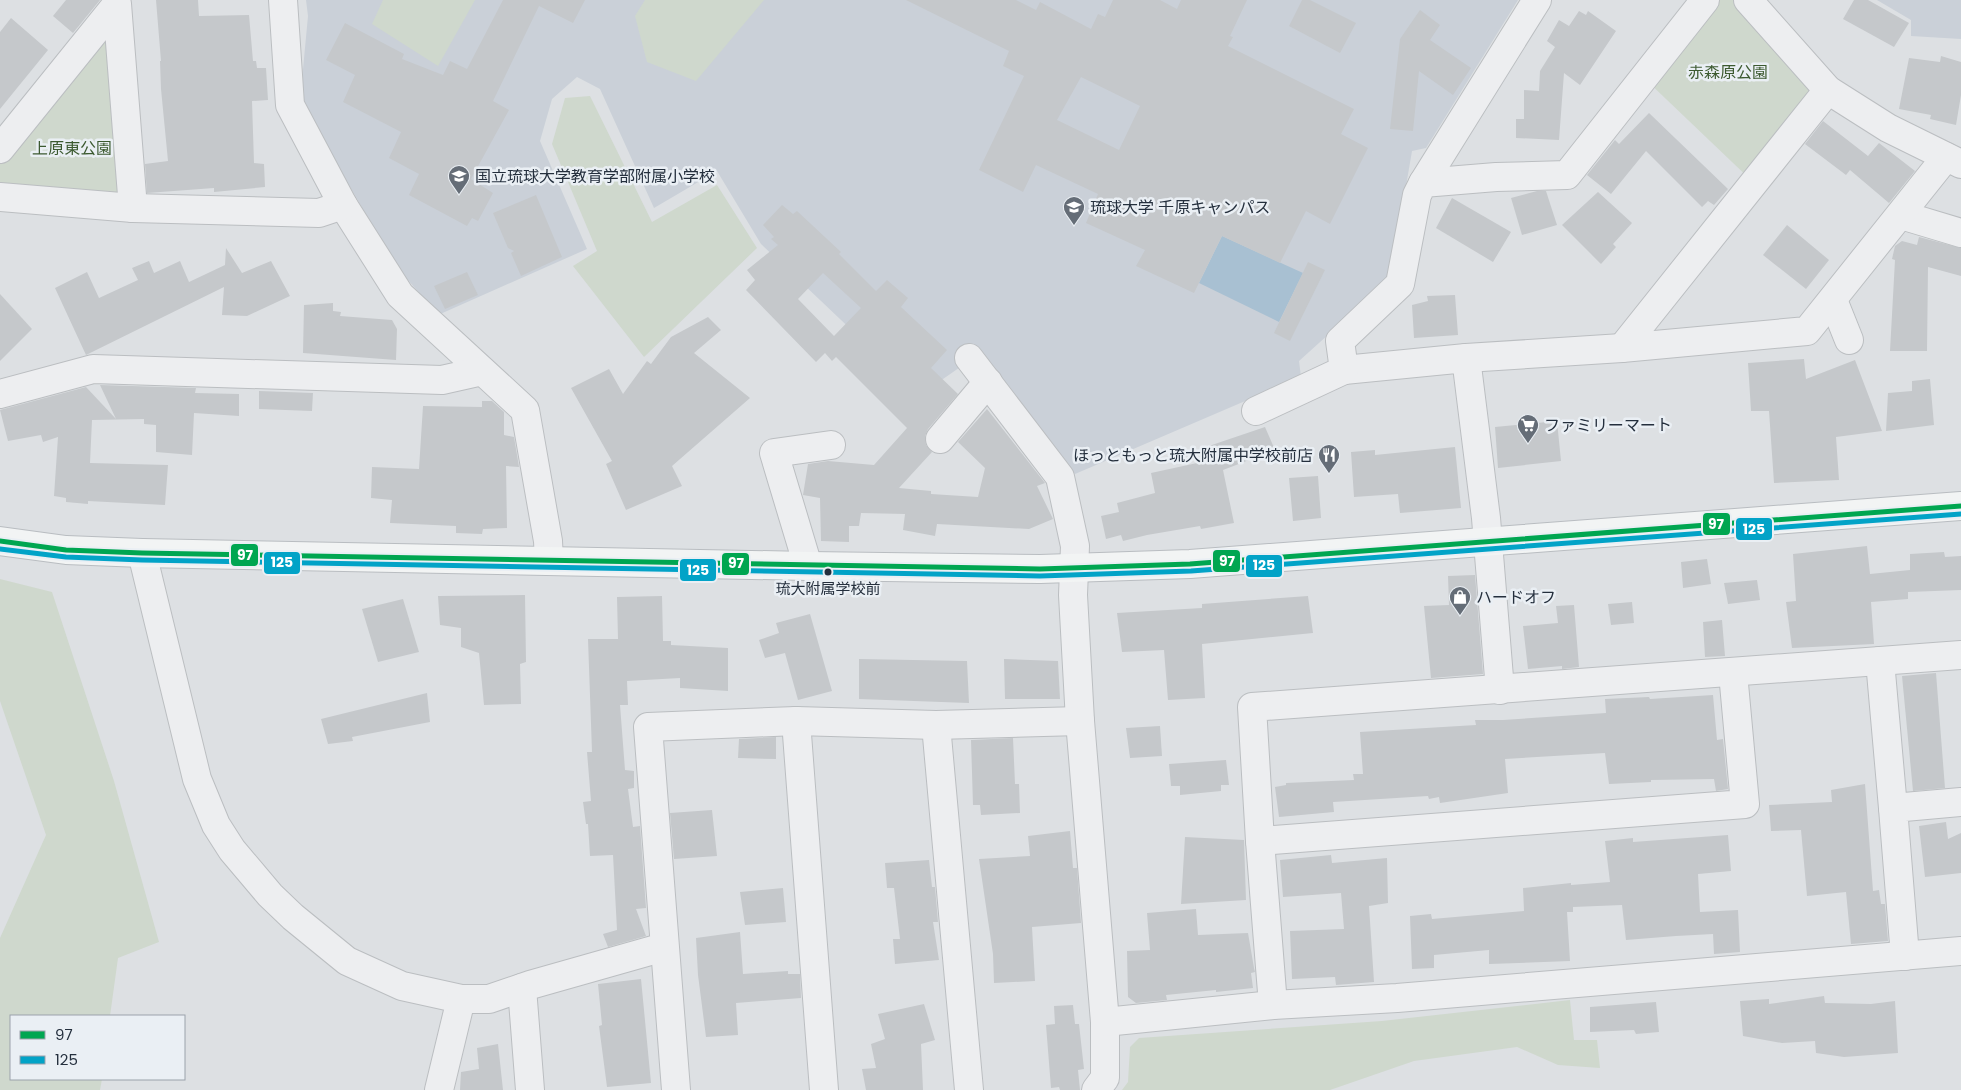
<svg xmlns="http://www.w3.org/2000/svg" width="1961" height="1090" font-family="Poppins,'Noto Sans JP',sans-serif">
  <rect width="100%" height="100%" fill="#dde0e3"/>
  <g fill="#cad0d8">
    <path d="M306 0H1518L1426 148 1412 151 1390 279 1299 361 1301 377 1075 474 979 354 920 395 761 244 717 171 654 208 600 89 577 77 552 99 540 141 587 249 438 315 396 266 300 101 308 16Z"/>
    <path d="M1877 0H1961V39L1911 36V20Z"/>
  </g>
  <g fill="#cfd8cd">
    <path d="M383 0H475L438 66 372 24Z"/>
    <path d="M645 0H764L696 81 647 62 635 16Z"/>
    <path d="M1705 0H1748L1828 90 1754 183 1644 78Z"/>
    <path d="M117 4 133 208 0 197V149Z"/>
    <path d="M590 96 652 222 717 185 757 248 644 357 573 266 597 251 552 144 565 98Z"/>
    <path d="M0 579 52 592 114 781 159 942 118 958 110 1016H11V1079H102L100 1090H0V938L46 835 0 701Z"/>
    <path d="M1570 1000 1574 1040H1597L1600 1068 1558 1065 1517 1047 1414 1061 1330 1090H1122L1128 1082 1130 1047 1139 1038 1382 1021Z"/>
  </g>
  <path fill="#a8c0d2" d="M1222 236 1303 273 1279 322 1199 283Z"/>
  <g fill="#c5c8cb" fill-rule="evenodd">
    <path d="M66 0H100L73 33 53 16Z"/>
    <path d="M156 0H198L199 16 249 15 253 61H256L257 68H266L268 100 252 101 254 163 264 164 265 187 214 192V188L147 193 145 164 168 161 161 89 160 61H161Z"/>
    <path d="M503 0H585L573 23 539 6 493 101 509 110 471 179 493 193 478 221 472 218 467 226 409 195 419 174 389 158 401 132 343 102 355 75 326 60 345 23 404 54 402 59 443 75 450 61 467 69Z"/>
    <path d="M906 0H1016L1036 10 1040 2 1091 29 1098 14 1105 17 1113 0H1160L1177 9 1181 0H1247L1230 36 1233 37 1228 46 1354 109 1341 134 1368 148 1330 224 1306 211 1280 263 1222 236 1194 293 1136 266 1145 250 1086 223 1098 194 1036 165 1023 192 979 170 1024 76 1003 66 1009 51ZM1081 77 1140 106 1119 150 1057 120Z"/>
    <path d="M1302 0H1310L1356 23 1340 53 1289 26Z"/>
    <path d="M1854 0H1868L1909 23 1894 47 1843 19Z"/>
    <path d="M1420 10 1440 25 1430 40 1471 68 1453 95 1419 71 1413 131 1390 129 1400 39Z"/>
    <path d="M1579 11 1586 15 1588 11 1616 31 1580 85 1564 73 1559 140 1516 138V119H1524V90L1539 91 1540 71 1555 47 1547 41 1559 20 1569 26Z"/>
    <path d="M11 18 48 50 0 109V32Z"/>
    <path d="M1941 56 1961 62V95L1956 125 1930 119 1931 115 1899 109 1909 58 1940 62Z"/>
    <path d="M1649 113 1728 189 1714 205 1708 201 1702 207 1646 151 1611 194 1587 175 1615 140 1619 144Z"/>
    <path d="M1823 121 1868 156 1879 143 1915 171 1889 203 1850 170 1846 175 1805 144Z"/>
    <path d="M1537 191H1546L1557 225 1522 235 1511 198Z"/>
    <path d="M1598 192 1632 223 1613 244 1616 247 1601 264 1562 225Z"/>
    <path d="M536 195 562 257 521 276 511 253 514 251 508 248 493 213Z"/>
    <path d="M1452 198 1511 232 1493 262 1436 228Z"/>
    <path d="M782 205 793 214 797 211 841 252 839 254 876 291 887 280 908 298 901 307 947 350 931 368 958 394 928 429 925 436 926 445 932 452 899 488 931 491V494L978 497 985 468 958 442 987 409 1045 483 1037 486 1053 519 1029 529 937 524 935 536 903 530 905 514 861 513 859 526H849V542L821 541 820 498 803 495 808 464 828 461 874 465 907 428 836 357 832 361 825 353 816 362 746 290 755 280 747 270 778 245 771 239 774 237 763 225ZM823 273 861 308 834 336 798 299Z"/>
    <path d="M1787 225 1829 260 1806 289 1763 255Z"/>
    <path d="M1919 237 1961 248V276L1928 267 1927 351H1890L1895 260 1892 259 1895 246 1902 241 1917 245Z"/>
    <path d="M226 248 242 273 271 261 290 296 247 316 222 315 224 287 86 355 55 288 87 272 99 298 138 280 132 268 149 261 154 273 180 261 189 282 225 265Z"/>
    <path d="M1308 262 1325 270 1290 341 1274 333Z"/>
    <path d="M467 272 478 295 445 309 434 286Z"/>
    <path d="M0 294 32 329 0 361Z"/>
    <path d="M1455 295 1458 335 1414 338 1412 305 1428 301 1427 296Z"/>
    <path d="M333 303V311L341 312 340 316 392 320 397 329 396 360 303 353 304 305Z"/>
    <path d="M708 317 721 330 694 353 750 398 672 466 682 486 626 510 606 464 612 461 571 388 609 369 623 394 647 361 651 364 671 337Z"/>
    <path d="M1804 359 1806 379 1855 360 1882 431 1836 437 1839 480 1774 483 1769 411H1751L1748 363Z"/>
    <path d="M1930 379 1934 425 1886 431 1888 393 1912 391V381Z"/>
    <path d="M100 385 196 388 195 393 239 394V416L194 413 192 455 156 452V425L144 424V419L92 420 90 463 168 465 165 505 88 501V504L66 502V498L54 496 58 437 43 442 41 435 8 441 0 410 86 387 116 419Z"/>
    <path d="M259 391 313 393 312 411 259 409Z"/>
    <path d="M482 401H492L504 412V435L514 437 519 467 506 466 507 528 483 529 482 534 456 533V526L390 523 392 500 371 498 372 467 419 469 423 406 482 407Z"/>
    <path d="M1557 421 1561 461 1498 468 1495 427Z"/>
    <path d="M1265 427 1275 450 1223 470 1234 523 1201 529 1200 526 1147 535 1123 541 1121 535 1106 539 1101 516 1119 512 1117 503 1155 493 1151 473 1211 460 1206 447Z"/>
    <path d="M1455 447 1461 508 1400 513 1398 494 1354 497 1351 452 1375 450V455Z"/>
    <path d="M1318 476 1321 518 1293 521 1289 478Z"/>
    <path d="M1867 546 1870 574 1910 570V554L1944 552 1945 557 1961 556V590L1908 592V599L1871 602 1874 644 1792 648 1786 602 1796 601 1793 554Z"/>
    <path d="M1707 559 1711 584 1683 588 1681 562Z"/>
    <path d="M1475 575 1483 674 1431 678 1424 606 1449 605 1448 576Z"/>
    <path d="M1757 580 1760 600 1728 604 1724 583Z"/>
    <path d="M525 595 526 662 520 664 521 704 484 705 479 653 461 647V628L440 625 438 596Z"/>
    <path d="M662 596 663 641H671V645L728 648V691L680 688V678L627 681 628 705H620L625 770 634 771V788L628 789 633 827 640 826 646 908 636 909 646 936 608 947 603 934 617 930 613 855 590 856 588 824H586L583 802 591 801 587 752H592L588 639H618L617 597Z"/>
    <path d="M1308 596 1313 633 1202 644 1205 698 1168 700 1164 650 1122 652 1117 613 1202 608V604Z"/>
    <path d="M403 599 419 652 378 662 362 609Z"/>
    <path d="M1632 602 1634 623 1611 625 1608 604Z"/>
    <path d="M1574 605 1579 667 1562 669V666L1528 669 1523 626 1558 623 1556 606Z"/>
    <path d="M810 614 832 691 798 700 785 653 765 658 759 640 779 633 776 623Z"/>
    <path d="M1722 620 1725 656 1705 657 1703 622Z"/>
    <path d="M859 659 967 661 969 703 859 699Z"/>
    <path d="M1004 659 1058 661 1060 699H1005Z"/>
    <path d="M1936 673 1945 788 1913 791 1902 676Z"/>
    <path d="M427 693 430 722 352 737 353 741 328 744 321 719Z"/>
    <path d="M1713 695 1717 740 1723 739 1728 789 1716 791 1714 779 1651 780V782L1609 784 1605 753 1505 759 1508 793 1440 803 1439 797 1429 799 1428 796 1333 802 1334 812 1279 817 1275 787 1286 785V783L1354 780 1353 774H1363L1360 732 1476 725 1475 720H1503L1606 713 1605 699 1649 697 1650 699Z"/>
    <path d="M1160 726 1162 756 1130 758 1126 728Z"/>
    <path d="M776 737V759L738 758 739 739Z"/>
    <path d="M1013 738 1015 784H1019L1020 813 981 815 980 805H973L971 740Z"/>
    <path d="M1226 760 1229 785H1221V791L1180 795V786H1171L1169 764Z"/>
    <path d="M1865 784 1873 891 1879 890 1881 904H1885L1888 941 1851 944 1846 892 1807 896 1801 830 1771 831 1769 805 1832 802 1831 790Z"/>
    <path d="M712 810 717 856 674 859 670 813Z"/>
    <path d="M1946 822 1948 839 1961 833V873L1925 877 1919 826Z"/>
    <path d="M1070 831 1073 868H1077L1081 923 1032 927 1035 981 994 983 993 954 979 859 1030 856 1028 836Z"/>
    <path d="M1728 835 1731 871 1698 874 1700 912 1738 910 1740 952 1714 954 1713 934 1676 936 1626 940 1622 905 1573 907V912H1567L1570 961 1489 964V950L1434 955V968L1412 969 1410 916 1431 914 1432 919 1524 911 1523 888 1571 883V885L1610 882 1605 841 1633 838V842Z"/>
    <path d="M1185 837 1244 840 1246 900 1181 904Z"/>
    <path d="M1331 855 1332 863 1387 858 1388 903 1369 906 1374 982 1336 985 1335 977 1292 979 1290 931 1344 929 1341 893 1283 897 1280 860Z"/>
    <path d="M929 860 932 887H935L938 922H933L939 960 895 964 893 939H900L894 888H887L885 863Z"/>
    <path d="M783 888 786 922 745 925 740 892Z"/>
    <path d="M1196 909 1198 935 1248 933 1254 968 1255 972 1251 973 1253 988 1216 992V990L1166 995 1167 1000 1136 1003 1128 997 1127 951 1150 950 1147 913Z"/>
    <path d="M740 932 743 974 788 971V974H800L801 998 736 1003 738 1035 706 1037 698 975 696 938Z"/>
    <path d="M641 979 651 1083 607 1087 599 1026 602 1025 598 984Z"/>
    <path d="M1824 996 1825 1003 1871 1004 1895 1001 1898 1053 1844 1057 1816 1053 1815 1041 1782 1043 1743 1036 1740 1001 1769 999V1004Z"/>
    <path d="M1656 1002 1659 1032 1636 1034 1634 1030 1590 1032V1007Z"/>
    <path d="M924 1004 935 1040 921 1044 923 1090H866L862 1069 876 1068 871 1044 885 1039 878 1014Z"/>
    <path d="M1073 1005 1075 1024H1079L1084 1069 1078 1070 1080 1090H1060L1059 1087 1051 1088 1046 1025 1055 1024 1054 1006Z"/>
    <path d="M498 1044 503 1090H460L461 1072 479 1069 477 1048Z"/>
  </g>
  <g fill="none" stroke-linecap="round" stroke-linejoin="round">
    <g stroke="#bbbec1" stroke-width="30">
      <g id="minor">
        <path d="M283 0 290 105 343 205 400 295 525 410 548 541 549 561"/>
        <path d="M1748 0 1828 90 1888 128 1961 164"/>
        <path d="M0 149 117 4 133 208"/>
        <path d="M1423 183 1537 0"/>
        <path d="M0 197 133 208 319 213 343 205"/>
        <path d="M1901 215 1961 233"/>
        <path d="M1833 300 1849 340"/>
        <path d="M1622 348 1828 90"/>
        <path d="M969 358 1060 477 1075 546 1073 595 1080 721 1105 1022V1078L1096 1090"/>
        <path d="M1466 358 1622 348 1807 331 1946 157"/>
        <path d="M1344 370 1466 358 1486 518 1500 690"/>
        <path d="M0 394 93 369 442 380 482 371"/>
        <path d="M1256 411 1344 370 1340 341 1400 284 1417 195 1423 183 1496 177 1567 175 1705 0"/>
        <path d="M940 439 988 382"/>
        <path d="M142 553 197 779 216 825 232 850 270 895 293 917 347 961 402 986 461 999H489L530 985 664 947"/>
        <path d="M808 566 774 453 831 445"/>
        <path d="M1880 661 1893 808"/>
        <path d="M796 721 824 1090"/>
        <path d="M936 725 969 1090"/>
        <path d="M1260 841 1745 804 1733 673"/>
        <path d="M1905 956 1893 808 1961 802"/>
        <path d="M522 988 530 1090"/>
        <path d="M1273 1005 1260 841 1252 707 1961 655"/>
        <path d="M1105 1022 1273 1005 1397 998 1961 951"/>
        <path d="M439 1090 461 999"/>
        <path d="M676 1090 648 727 796 721 936 725 1080 721"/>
      </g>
    </g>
    <g stroke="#b9bdc1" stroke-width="30">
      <path id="major" d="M0 541 66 550 142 553 808 566 1040 569 1190 564 1961 506"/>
    </g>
    <use href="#minor" stroke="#edeef0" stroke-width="28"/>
    <use href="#major" stroke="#f2f4f4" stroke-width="28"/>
    <g stroke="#eaeff4" stroke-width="9">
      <path id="bus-1" d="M0 541 66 550 142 553 1040 569 1190 564 1961 506"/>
    </g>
    <g stroke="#eaeff4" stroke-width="9">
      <path id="bus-2" d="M0 549 66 557 142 560 1040 576 1191 571 1961 514"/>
    </g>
    <use href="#bus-1" stroke="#00a651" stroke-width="5"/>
    <use href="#bus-2" stroke="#02a3c7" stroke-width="5"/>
  </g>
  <defs>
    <g id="school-pin" transform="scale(1.125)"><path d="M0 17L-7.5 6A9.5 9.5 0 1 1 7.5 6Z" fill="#656d77" stroke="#eaeff4"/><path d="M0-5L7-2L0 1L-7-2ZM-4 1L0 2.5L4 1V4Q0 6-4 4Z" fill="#fff"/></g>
    <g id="university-pin" transform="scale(1.125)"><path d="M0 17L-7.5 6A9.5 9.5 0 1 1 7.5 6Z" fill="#656d77" stroke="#eaeff4"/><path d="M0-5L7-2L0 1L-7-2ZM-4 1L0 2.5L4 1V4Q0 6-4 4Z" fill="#fff"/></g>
    <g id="supermarket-pin" transform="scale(1.125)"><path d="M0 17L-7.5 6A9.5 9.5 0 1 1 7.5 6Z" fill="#656d77" stroke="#eaeff4"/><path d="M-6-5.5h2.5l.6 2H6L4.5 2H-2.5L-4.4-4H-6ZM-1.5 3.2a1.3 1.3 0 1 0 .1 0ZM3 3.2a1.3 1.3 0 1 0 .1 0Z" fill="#fff"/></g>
    <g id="restaurant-pin" transform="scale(1.125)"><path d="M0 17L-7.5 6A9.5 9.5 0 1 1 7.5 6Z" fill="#656d77" stroke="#eaeff4"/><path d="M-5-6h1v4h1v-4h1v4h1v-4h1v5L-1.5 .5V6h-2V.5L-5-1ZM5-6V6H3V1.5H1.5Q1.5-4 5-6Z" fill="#fff"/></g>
    <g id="shop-pin" transform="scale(1.125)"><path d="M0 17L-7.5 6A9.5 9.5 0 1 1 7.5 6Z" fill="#656d77" stroke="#eaeff4"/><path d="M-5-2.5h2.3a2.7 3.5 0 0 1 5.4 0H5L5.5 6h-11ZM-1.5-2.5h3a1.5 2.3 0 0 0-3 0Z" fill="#fff"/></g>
  </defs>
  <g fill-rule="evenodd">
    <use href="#school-pin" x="459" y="176"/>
    <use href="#university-pin" x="1074" y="207"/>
    <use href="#supermarket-pin" x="1528" y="425"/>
    <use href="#restaurant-pin" x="1329" y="455"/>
    <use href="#shop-pin" x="1460" y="597"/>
  </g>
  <circle fill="#242f3d" stroke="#eaeff4" stroke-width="2" cx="828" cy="572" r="4.5"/>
  <g text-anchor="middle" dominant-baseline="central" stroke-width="5" stroke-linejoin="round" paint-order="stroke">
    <g font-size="15" fill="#242f3d" stroke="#eaeff4">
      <text x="828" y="588">琉大附属学校前</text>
    </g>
    <g font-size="16" fill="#3c5a30" stroke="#eaeff4">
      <text x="1728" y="72">赤森原公園</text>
      <text x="72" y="148">上原東公園</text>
    </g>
    <g font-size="16" fill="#242f3d" stroke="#eaeff4" text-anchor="start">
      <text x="475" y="176">国立琉球大学教育学部附属小学校</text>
      <text x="1090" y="207">琉球大学 千原キャンパス</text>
      <text x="1544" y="425">ファミリーマート</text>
      <text x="1313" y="455" text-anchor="end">ほっともっと琉大附属中学校前店</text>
      <text x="1476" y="597">ハードオフ</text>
    </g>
  </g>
  <g stroke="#eaeff4" stroke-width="2">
    <rect x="1702" y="512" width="29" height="24" rx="5" fill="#00a651"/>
    <rect x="1735" y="517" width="38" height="24" rx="5" fill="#02a3c7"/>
    <rect x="230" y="543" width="29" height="24" rx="5" fill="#00a651"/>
    <rect x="1212" y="549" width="29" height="24" rx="5" fill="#00a651"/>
    <rect x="263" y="551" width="38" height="24" rx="5" fill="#02a3c7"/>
    <rect x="721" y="552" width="29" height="24" rx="5" fill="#00a651"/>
    <rect x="1245" y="554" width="38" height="24" rx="5" fill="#02a3c7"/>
    <rect x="679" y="558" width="38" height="24" rx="5" fill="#02a3c7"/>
  </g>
  <g font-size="14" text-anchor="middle" font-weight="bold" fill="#fff">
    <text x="1716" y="529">97</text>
    <text x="1754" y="534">125</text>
    <text x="245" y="560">97</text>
    <text x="1227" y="566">97</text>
    <text x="282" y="567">125</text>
    <text x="736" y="568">97</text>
    <text x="1264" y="570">125</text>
    <text x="698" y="575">125</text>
  </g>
  <rect x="10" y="1015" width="175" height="65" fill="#eaeff4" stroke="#9ba2ab"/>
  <rect x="20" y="1031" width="25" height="8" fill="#00a651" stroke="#9ba2ab"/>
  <text x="55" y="1040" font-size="15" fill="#242f3d">97</text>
  <rect x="20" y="1056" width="25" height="8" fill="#02a3c7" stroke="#9ba2ab"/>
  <text x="55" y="1065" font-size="15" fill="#242f3d">125</text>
</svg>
